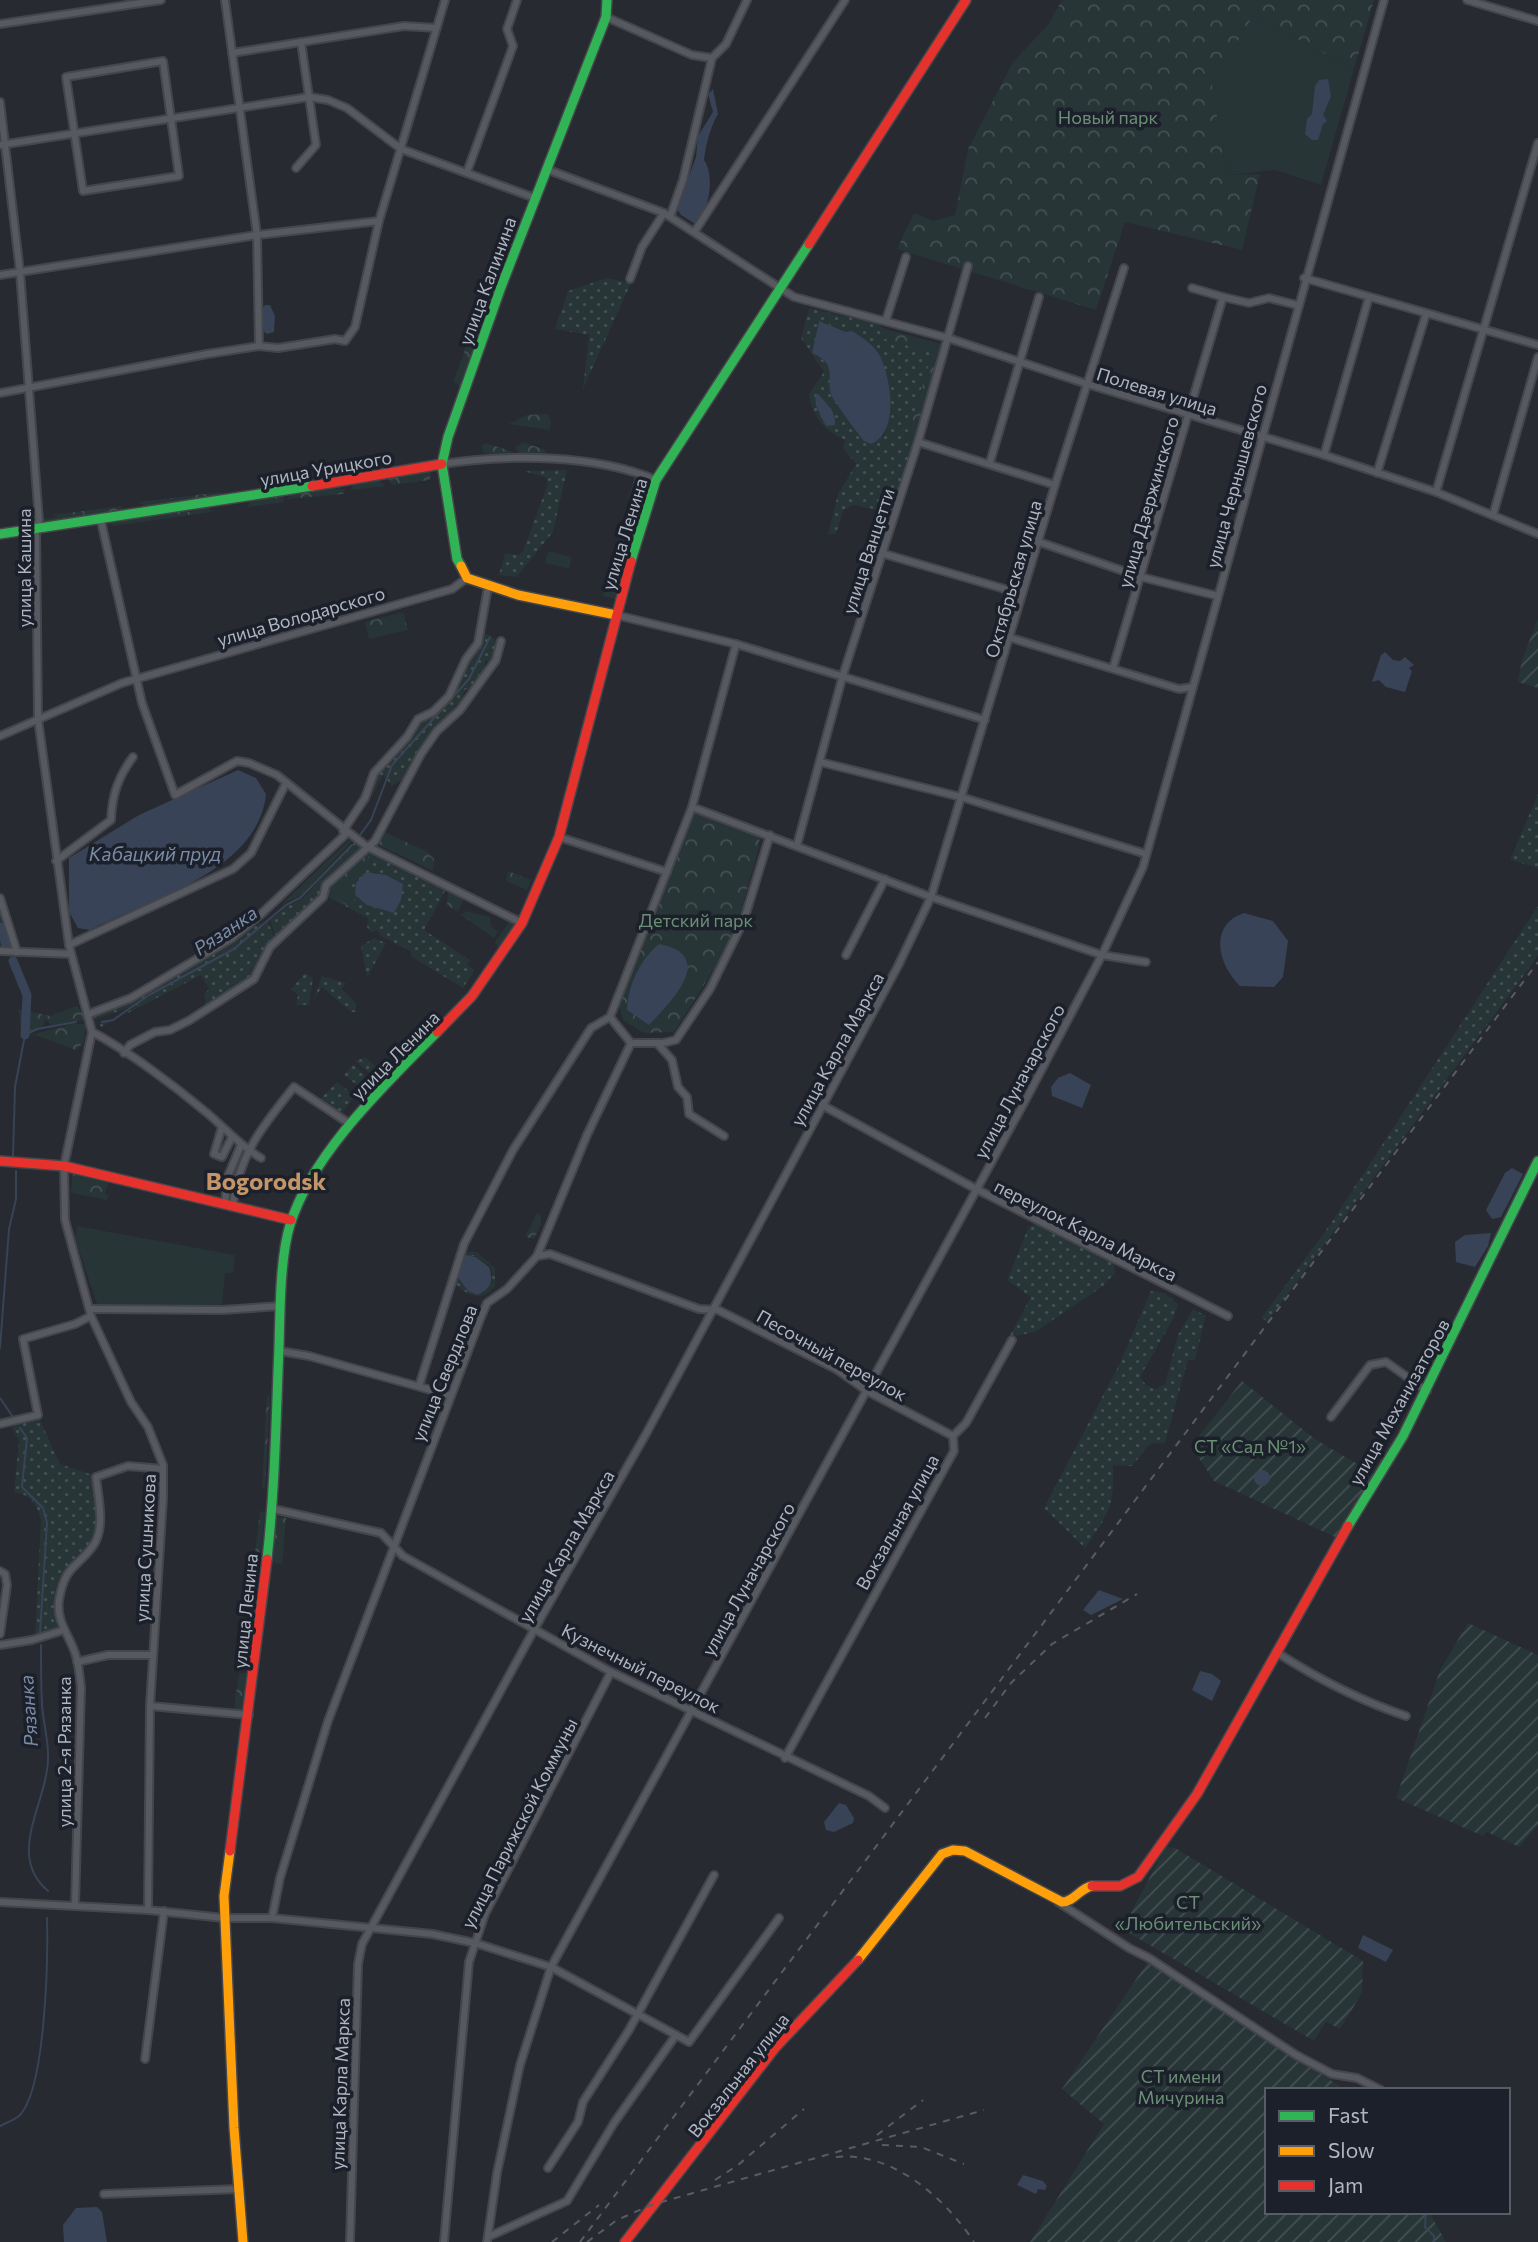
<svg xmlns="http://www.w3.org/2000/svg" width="1538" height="2242" font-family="Commissioner,sans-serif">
  <defs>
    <pattern id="grass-dots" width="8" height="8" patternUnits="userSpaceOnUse" patternTransform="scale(1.75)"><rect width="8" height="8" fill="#273537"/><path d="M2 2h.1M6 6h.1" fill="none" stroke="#445052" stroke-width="1.8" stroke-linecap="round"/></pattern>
    <pattern id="forest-crowns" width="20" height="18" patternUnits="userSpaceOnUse" patternTransform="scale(1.75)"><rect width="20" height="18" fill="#273537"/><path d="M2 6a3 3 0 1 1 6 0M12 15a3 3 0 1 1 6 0" fill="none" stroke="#445052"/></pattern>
    <pattern id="garden-furrows" width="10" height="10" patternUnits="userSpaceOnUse" patternTransform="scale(1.75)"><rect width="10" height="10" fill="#273537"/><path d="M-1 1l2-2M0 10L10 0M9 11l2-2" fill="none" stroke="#445052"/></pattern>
  </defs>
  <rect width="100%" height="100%" fill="#272a30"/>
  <g fill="url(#grass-dots)" fill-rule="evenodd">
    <path d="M606 278 631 283 583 389 589 335 555 329 556 325 568 291Z"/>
    <path d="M809 308 875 323 885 329 883 338 932 353 907 438 914 440 892 513 853 505 843 511 836 534H828L838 494 856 464 843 448 845 440C825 431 812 417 809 394L824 372 801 338ZM819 321 846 332 852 331C889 353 894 397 884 437L858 433C851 422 843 411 835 401 822 382 842 367 812 353Z"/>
    <path d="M567 470 553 532 517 577 499 575 505 553 518 555 523 551 547 486V478L524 471Z"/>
    <path d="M484 632 496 640 494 660 485 661V673L473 691 465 689 461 703 455 706 408 775 392 786 383 775 371 798 377 775 419 722 448 699Z"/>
    <path d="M1538 794V868L1510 860Z"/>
    <path d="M349 840 352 841 300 896 282 904Z"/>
    <path d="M355 842 362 846 358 852C329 880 306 910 277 939L270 921 286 907 301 900Z"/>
    <path d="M369 850 446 889 424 930 470 960 467 965 475 970 463 988 412 957 410 951 381 936 377 930 371 933 367 927 368 918 326 896ZM373 872 403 884 394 912 367 905Z"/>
    <path d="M1538 906V956L1267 1322 1262 1317 1329 1226Z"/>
    <path d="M262 922 261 928 268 922 274 936 253 975 206 1006 204 995 209 989 201 975 101 1027 99 1023 118 1019 139 1004 96 1019 93 1015 133 1002Z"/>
    <path d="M374 938 386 943 367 978 361 946Z"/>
    <path d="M305 973 313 978 309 1005H296L298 995 291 989Z"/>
    <path d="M322 976 346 983 342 989 356 1003V1012H351L322 987 314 999Z"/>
    <path d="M365 1057 380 1070 374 1077 355 1061Z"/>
    <path d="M353 1064 370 1080 363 1090 344 1075Z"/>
    <path d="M337 1082 355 1096 340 1115 319 1100Z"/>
    <path d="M1036 1224 1114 1262 1115 1273 1103 1286 1035 1332 1009 1337 1031 1297 1007 1280 1029 1226Z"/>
    <path d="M471 1251 478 1253 495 1268V1286C482 1304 464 1294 452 1281L456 1276 468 1291 477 1295C492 1289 495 1282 490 1266L476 1256H461Z"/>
    <path d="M1151 1291 1164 1293 1178 1304 1174 1317 1140 1377 1146 1385 1155 1389 1165 1384 1178 1335 1193 1309 1206 1316 1195 1360H1188L1165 1443 1150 1444 1132 1466 1113 1465C1115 1508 1108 1514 1085 1548L1044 1508 1119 1365Z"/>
    <path d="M39 1418 60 1464 93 1475C95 1494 100 1517 94 1535 90 1547 80 1551 73 1560 58 1578 53 1606 58 1628L35 1637 41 1520C36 1504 32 1495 14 1492L19 1441 12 1427Z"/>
  </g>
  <g fill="url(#forest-crowns)">
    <path d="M1062 0H1374L1354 69 1253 16 1213 85 1226 171 1232 175 1260 174 1242 250 1125 222 1096 310 897 249 914 213 933 221 955 215 968 149 1013 62 1048 25Z"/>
    <path d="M483 301 489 304 460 385 453 382Z"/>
    <path d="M885 329 945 345 916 440 907 438 932 353 882 338Z"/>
    <path d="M547 414 551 421 550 430 509 424 527 415Z"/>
    <path d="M523 442 545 450 547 454 544 457 520 455 515 447Z"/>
    <path d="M486 443 513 452 503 455 483 453 482 445Z"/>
    <path d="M431 467 430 480 392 485 389 479Z"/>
    <path d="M635 477 647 480 639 499H628Z"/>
    <path d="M378 479 385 486 351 490 353 483 362 484Z"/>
    <path d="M319 488 346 489 343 494 287 499 292 494Z"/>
    <path d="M221 492 227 498 149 509 139 502Z"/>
    <path d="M283 494 284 502 248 507 250 501Z"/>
    <path d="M121 506 124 512 110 516 109 513C98 520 57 524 44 521V519L58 517 52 515Z"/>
    <path d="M208 506 212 512 112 526V522L153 515 156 517 171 511 191 512Z"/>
    <path d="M626 517 635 520 615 599 603 596Z"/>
    <path d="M403 612 408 630 369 639 365 622Z"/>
    <path d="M696 811 760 834 759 847 733 939 674 1032 644 1033 623 1020 619 1006 690 818Z"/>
    <path d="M382 831 426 851 434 859 433 871 379 845Z"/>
    <path d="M366 849 371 866 351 886 355 899 350 907 329 895 328 887Z"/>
    <path d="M508 871 531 880 527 890 506 881Z"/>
    <path d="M448 889 465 897 458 912 447 905Z"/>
    <path d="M0 907 14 948H0Z"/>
    <path d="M466 911 490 917 491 926 498 932 494 938 461 915Z"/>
    <path d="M510 921 518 923 501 951 495 942Z"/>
    <path d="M77 1006 87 1020 51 1025 45 1019 43 1026 30 1031 26 1021 22 1034 18 1009 50 1016Z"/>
    <path d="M73 1024H86L84 1042 76 1050 35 1035 27 1036Z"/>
    <path d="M73 1172 109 1182 105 1194 109 1195 107 1200 71 1193Z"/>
    <path d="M537 1213 541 1215V1224L534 1239 525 1237Z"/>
    <path d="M267 1396H270L265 1489 262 1488Z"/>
    <path d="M260 1511 265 1512 256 1593 251 1587Z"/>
    <path d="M277 1517 286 1518 282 1564 272 1562Z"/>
    <path d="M239 1673H246L242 1710 234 1708Z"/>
  </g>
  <g fill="url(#garden-furrows)">
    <path d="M1538 618V688L1518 682 1522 660Z"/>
    <path d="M1242 1381 1315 1439 1374 1474 1335 1537 1214 1481 1191 1446Z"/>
    <path d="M1468 1623 1538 1655V1825L1519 1847 1487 1832 1483 1836 1396 1798 1440 1670Z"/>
    <path d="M1166 1847 1175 1848 1363 1961 1362 1993 1340 2029 1326 2022 1314 2041 1122 1929Z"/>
    <path d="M1147 1963 1346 2090H1267V2212H1429L1446 2242H1030L1104 2124 1062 2089Z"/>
  </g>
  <g fill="#273537">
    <path d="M1253 16 1354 69 1321 185 1275 170 1232 175 1226 171 1212 85Z"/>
    <path d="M548 551 572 557 569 569 545 563Z"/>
    <path d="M77 1226 235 1255 233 1273H225L222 1304 218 1309 98 1307 75 1238Z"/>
  </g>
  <g fill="#384357">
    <path d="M1328 79 1331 96 1323 115 1327 121 1323 124 1318 140H1312L1305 134 1307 119 1312 114 1315 86 1319 80Z"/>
    <path d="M713 89 718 114C710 128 706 144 704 160 715 175 710 213 694 223L681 215 677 209 696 157 698 136 713 112 708 94Z"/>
    <path d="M265 305H270L275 316 274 332 267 334 263 331 260 311Z"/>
    <path d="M819 321 846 332 852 331C862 337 874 345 880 356 891 378 900 433 871 444L864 441C854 429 843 413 834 400 822 382 842 366 812 353Z"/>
    <path d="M818 394C825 402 837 412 835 425L826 426 816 406 815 395Z"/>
    <path d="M1385 652 1393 660 1400 661 1405 657 1414 665 1409 668 1412 671 1405 692 1386 687 1379 680 1372 682 1381 655Z"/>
    <path d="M238 770 256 778 266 794C258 872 149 899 90 930L78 928 69 912V858L139 815Z"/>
    <path d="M366 872 386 875 403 884 401 900 394 913 367 905 355 895 356 883Z"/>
    <path d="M1244 913 1273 921 1288 941 1283 977 1274 987 1240 986C1218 965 1208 925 1244 913Z"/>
    <path d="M659 944C718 955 671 1002 649 1025L627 1010C628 985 640 960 659 944Z"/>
    <path d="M1070 1073 1091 1085 1082 1108 1052 1096 1051 1087 1058 1078Z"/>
    <path d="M1512 1168 1523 1174 1501 1217 1492 1219 1486 1210 1505 1173Z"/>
    <path d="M1491 1233 1488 1246 1475 1267 1456 1262 1455 1242 1465 1235Z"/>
    <path d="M466 1255 476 1257 489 1267C494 1282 491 1289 477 1295L468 1291 456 1275 461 1257Z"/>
    <circle cx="1262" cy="1478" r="8"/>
    <path d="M1099 1590 1123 1599 1091 1615 1083 1610Z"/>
    <path d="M1200 1671 1212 1674 1221 1681 1212 1701 1192 1690Z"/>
    <path d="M839 1803 846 1805 854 1818 853 1823 834 1832 826 1830 824 1822Z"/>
    <path d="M1363 1935 1393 1950 1386 1962 1358 1948Z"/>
    <path d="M1023 2175 1043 2181 1047 2186 1045 2190 1038 2189 1036 2194 1017 2185Z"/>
    <path d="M97 2207 102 2212 107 2242H64L63 2225 76 2208Z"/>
  </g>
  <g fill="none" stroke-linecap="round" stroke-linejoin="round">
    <g stroke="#384357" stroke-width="2">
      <path d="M360 835 371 820 392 765 469 679 490 637"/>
      <path d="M102 1022 113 1020 149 995 234 949 286 905 300 898 352 845"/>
      <path d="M13 1156 15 1087 25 1035 37 1029 76 1022"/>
      <path d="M0 1348 9 1229 16 1199V1171"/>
      <path d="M0 1398 13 1417"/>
      <path d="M20 1428 27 1438 22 1487 43 1508 47 1523 40 1633"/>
      <path d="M41 1645C41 1665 41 1685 42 1705 43 1721 48 1738 48 1754 50 1800 4 1854 48 1891"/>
      <path d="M0 2126C6 2123 14 2120 19 2116 46 2090 48 1957 47 1918"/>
      <path d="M1426 2212 1425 2227 1434 2236V2242"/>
    </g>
    <g stroke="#384357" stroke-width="9">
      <path d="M0 927 6 944"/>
      <path d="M13 961 27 995 25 1035"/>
    </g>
    <g stroke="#44464b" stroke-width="10">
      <g id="street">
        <path d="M225 0 257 235 259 346"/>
        <path d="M1467 0 1538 21"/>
        <path d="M606 17 692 55 712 58"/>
        <path d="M0 24 161 0"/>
        <path d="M232 53 404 26 436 28"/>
        <path d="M163 61 179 176 83 191 66 77Z"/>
        <path d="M0 102 20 272 39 520 36 527 38 719 69 945 92 1032 64 1166 65 1220 91 1316 131 1402 148 1427 163 1465V1498L150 1706 148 1910"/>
        <path d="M0 145 309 97 328 100 347 108 401 149 535 198"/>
        <path d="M296 168 316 145 301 42"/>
        <path d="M546 169 664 213 794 297 948 338 1087 384 1324 455 1436 492 1538 534"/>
        <path d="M467 172 513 46 507 29 517 0"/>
        <path d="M670 217 683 180 712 58 726 44 747 0"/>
        <path d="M695 231 845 0"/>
        <path d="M0 275 257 235 379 221"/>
        <path d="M1304 278 1538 345"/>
        <path d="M630 279 642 247 664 213"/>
        <path d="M1192 288 1223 297"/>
        <path d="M886 320 906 257"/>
        <path d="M0 393 207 354 259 346 278 348 335 339 345 341 355 327 379 221 445 0"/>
        <path d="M918 442 1055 485"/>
        <path d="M1324 455 1369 297"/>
        <path d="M990 462 1039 297"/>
        <path d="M442 464C508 454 595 454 656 480"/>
        <path d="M1377 473 1426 314"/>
        <path d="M1436 492 1538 143"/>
        <path d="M1493 515 1538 357"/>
        <path d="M101 521 142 703 175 795 237 761 249 763 277 775 366 846 522 923"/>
        <path d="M1039 542 1141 577 1218 596"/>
        <path d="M881 553 1022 594"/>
        <path d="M616 615 736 644 985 720"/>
        <path d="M1011 638 1179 689 1193 687"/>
        <path d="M1113 668 1223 297 1249 303 1269 298 1297 305"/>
        <path d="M0 736 122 683 452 589 467 578"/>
        <path d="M820 762 961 797 1146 854"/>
        <path d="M692 807 931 897 1102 955 1146 962"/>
        <path d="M559 837 667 872"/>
        <path d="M797 845 843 675 918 442 968 266"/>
        <path d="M56 861 111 820C112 795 118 777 133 757"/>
        <path d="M0 898 17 952"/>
        <path d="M69 945 233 869 251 853 286 783"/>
        <path d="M0 951 71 954"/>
        <path d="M846 955 885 879"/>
        <path d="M89 1014 131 998 232 938 260 915 347 833 343 831 365 798 374 773 407 737 418 719 433 712 449 696 466 659 478 643 488 587"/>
        <path d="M610 1017 692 807 736 644"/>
        <path d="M610 1017 631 1043"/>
        <path d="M92 1032C127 1050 176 1087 207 1113 225 1128 240 1146 261 1158"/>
        <path d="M631 1043H663L676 1040 710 989 744 920 770 835"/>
        <path d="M657 1043 672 1060 678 1087 687 1097 689 1114 724 1136"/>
        <path d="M124 1053 130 1045 155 1032 170 1030 190 1020 254 979 270 947 323 897 326 885 375 841 421 754 437 731 460 710 496 660 501 641"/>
        <path d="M822 1105 976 1189 1228 1316"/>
        <path d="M222 1127 214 1154 222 1157 232 1137"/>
        <path d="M225 1203 228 1176 241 1145"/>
        <path d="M233 1205C238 1156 264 1124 294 1087L350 1124"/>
        <path d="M537 1256 550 1254 699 1309 718 1310 836 1369 867 1391 953 1436"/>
        <path d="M90 1309 222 1310 280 1306"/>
        <path d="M280 1351 309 1356 449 1395"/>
        <path d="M419 1386 464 1244 513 1150 591 1028 610 1017"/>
        <path d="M1331 1417 1370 1365 1386 1362 1427 1391"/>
        <path d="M0 1424 38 1415 23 1339 75 1324 91 1316"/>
        <path d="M273 1509 381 1533 403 1556 611 1672 869 1796 885 1808"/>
        <path d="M0 1571 5 1574 7 1585 0 1634"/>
        <path d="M0 1645 32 1640 64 1630"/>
        <path d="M1276 1652C1318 1679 1358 1700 1406 1716"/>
        <path d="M77 1662 108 1655H153"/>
        <path d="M150 1706 249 1715"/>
        <path d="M785 1758 954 1451 953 1436 966 1423 1012 1340"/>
        <path d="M0 1902 148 1910 224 1918H272L432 1934 475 1943 551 1967 689 2042 779 1918"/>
        <path d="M1058 1902 1129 1948 1149 1958 1296 2055 1332 2074 1357 2078 1381 2090"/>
        <path d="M75 1905 81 1688C80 1678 79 1666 76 1656 70 1635 56 1623 59 1600 65 1565 76 1569 93 1546 106 1528 98 1497 96 1477L128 1466 163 1469"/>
        <path d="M272 1918 280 1878 328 1721 481 1317 487 1303 507 1289 537 1256 587 1135 631 1043"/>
        <path d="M145 2059 164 1911"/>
        <path d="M548 2168 578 2122 583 2102 629 2030 714 1875"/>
        <path d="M104 2194 239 2189"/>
        <path d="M490 2236 567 2201 614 2123 676 2035"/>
        <path d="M350 2242 358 1964 362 1944 535 1628 646 1434 898 966 931 897 1055 485 1124 268"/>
        <path d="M444 2242 469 1962 485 1914 611 1672"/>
        <path d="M487 2242 497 2173 520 2065 551 1967 1025 1101 1102 955 1143 867 1384 0"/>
      </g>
    </g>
    <g stroke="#44464b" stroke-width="12">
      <g id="fast">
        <path d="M0 534 312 486"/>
        <path d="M631 561 656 480 809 244"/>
        <path d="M461 566 457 559 442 464 448 437 501 287 606 17 607 0"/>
        <path d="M1348 1526 1403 1436 1538 1161"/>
        <path d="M267 1559C275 1489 276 1418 279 1347 280 1312 280 1257 290 1225 312 1153 386 1084 437 1032"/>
      </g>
    </g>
    <g stroke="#44464b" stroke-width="12">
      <g id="slow">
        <path d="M461 566 467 578 518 595 616 615"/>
        <path d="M230 1851 224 1896 234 2128 243 2242"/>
        <path d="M858 1960 942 1854 953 1850 965 1851 1062 1902C1074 1902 1080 1888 1092 1886"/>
      </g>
    </g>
    <g stroke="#44464b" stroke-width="12">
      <g id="jam">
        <path d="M809 244 966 0"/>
        <path d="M312 486 442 464"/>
        <path d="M437 1032 472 996 522 923 559 837 631 561"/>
        <path d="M0 1161 64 1166 291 1220"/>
        <path d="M230 1851 267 1559"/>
        <path d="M1092 1886H1120L1138 1877 1197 1794 1348 1526"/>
        <path d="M625 2242 775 2048 858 1960"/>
      </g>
    </g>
    <use href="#street" stroke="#56595f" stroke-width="6"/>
    <use href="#fast" stroke="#30b455" stroke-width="9"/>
    <use href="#slow" stroke="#ff9f0a" stroke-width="9"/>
    <use href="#jam" stroke="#e5322d" stroke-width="9"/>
    <g stroke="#5a5c62" stroke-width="2" stroke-dasharray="7 7" stroke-linecap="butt">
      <path d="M985 1718 1011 1683 1052 1644 1137 1594"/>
      <path d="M877 2135 923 2100"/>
      <path d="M882 2145 921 2147 964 2164"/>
      <path d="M836 2157C892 2151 945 2198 974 2242"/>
      <path d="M715 2180 738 2165 804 2109"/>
      <path d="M552 2242 599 2205"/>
      <path d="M580 2242 1538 962"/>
      <path d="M587 2242 617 2220 651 2205 984 2110"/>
    </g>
  </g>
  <g text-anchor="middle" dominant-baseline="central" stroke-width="7" stroke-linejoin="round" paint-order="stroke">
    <g font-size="18" fill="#6b8f75" stroke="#1b202a">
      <text x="1108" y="117">Новый парк</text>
      <text x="696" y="920">Детский парк</text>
      <text x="1250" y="1446">СТ «Сад №1»</text>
      <text x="1188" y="1902">СТ<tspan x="1188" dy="21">«Любительский»</tspan></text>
      <text x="1181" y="2076">СТ имени<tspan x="1181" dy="21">Мичурина</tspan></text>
    </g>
    <g font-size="18" fill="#b0b6c2" stroke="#1b202a">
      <text transform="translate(487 281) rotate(-70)">улица Калинина</text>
      <text transform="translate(1157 391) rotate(17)">Полевая улица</text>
      <text transform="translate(326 468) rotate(-10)">улица Урицкого</text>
      <text transform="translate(1236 476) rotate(-75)">улица Чернышевского</text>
      <text transform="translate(1148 502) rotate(-74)">улица Дзержинского</text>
      <text transform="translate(624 534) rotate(-73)">улица Ленина</text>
      <text transform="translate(868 551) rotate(-72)">улица Ванцетти</text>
      <text transform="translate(24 568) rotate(-90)">улица Кашина</text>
      <text transform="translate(1013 579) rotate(-74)">Октябрьская улица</text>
      <text transform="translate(301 616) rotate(-16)">улица Володарского</text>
      <text transform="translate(837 1049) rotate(-61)">улица Карла Маркса</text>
      <text transform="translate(395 1055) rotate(-45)">улица Ленина</text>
      <text transform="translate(1019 1081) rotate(-62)">улица Луначарского</text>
      <text transform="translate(1086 1230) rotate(27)">переулок Карла Маркса</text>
      <text transform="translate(832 1355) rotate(29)">Песочный переулок</text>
      <text transform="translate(444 1373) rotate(-68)">улица Свердлова</text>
      <text transform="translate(1399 1402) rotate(-61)">улица Механизаторов</text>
      <text transform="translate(897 1522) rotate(-61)">Вокзальная улица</text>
      <text transform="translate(566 1546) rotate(-60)">улица Карла Маркса</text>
      <text transform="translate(145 1548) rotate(-87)">улица Сушникова</text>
      <text transform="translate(748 1579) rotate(-61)">улица Луначарского</text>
      <text transform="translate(245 1611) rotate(-84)">улица Ленина</text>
      <text transform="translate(641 1668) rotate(27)">Кузнечный переулок</text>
      <text transform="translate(64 1752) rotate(-90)">улица 2-я Рязанка</text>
      <text transform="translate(519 1823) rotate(-63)">улица Парижской Коммуны</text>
      <text transform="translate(738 2075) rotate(-52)">Вокзальная улица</text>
      <text transform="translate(340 2084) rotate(-88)">улица Карла Маркса</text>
    </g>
    <g font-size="19" font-style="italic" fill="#7c8ca6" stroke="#1b202a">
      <text x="155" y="853">Кабацкий пруд</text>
      <text transform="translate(225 930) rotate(-34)">Рязанка</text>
      <text transform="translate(28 1711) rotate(-94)">Рязанка</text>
    </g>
    <g font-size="24" font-weight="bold" fill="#c49569" stroke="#1b202a">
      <text x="266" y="1180">Bogorodsk</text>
    </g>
  </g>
  <rect x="1265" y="2088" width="245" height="126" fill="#1b202a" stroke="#575c67" stroke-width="2"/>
  <rect x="1279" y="2111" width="35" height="10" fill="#30b455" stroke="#575c67" stroke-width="2"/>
  <text x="1328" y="2123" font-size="21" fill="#b0b6c2">Fast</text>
  <rect x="1279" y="2146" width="35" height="10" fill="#ff9f0a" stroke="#575c67" stroke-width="2"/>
  <text x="1328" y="2158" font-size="21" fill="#b0b6c2">Slow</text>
  <rect x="1279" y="2181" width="35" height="10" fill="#e5322d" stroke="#575c67" stroke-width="2"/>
  <text x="1328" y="2193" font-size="21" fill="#b0b6c2">Jam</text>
</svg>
